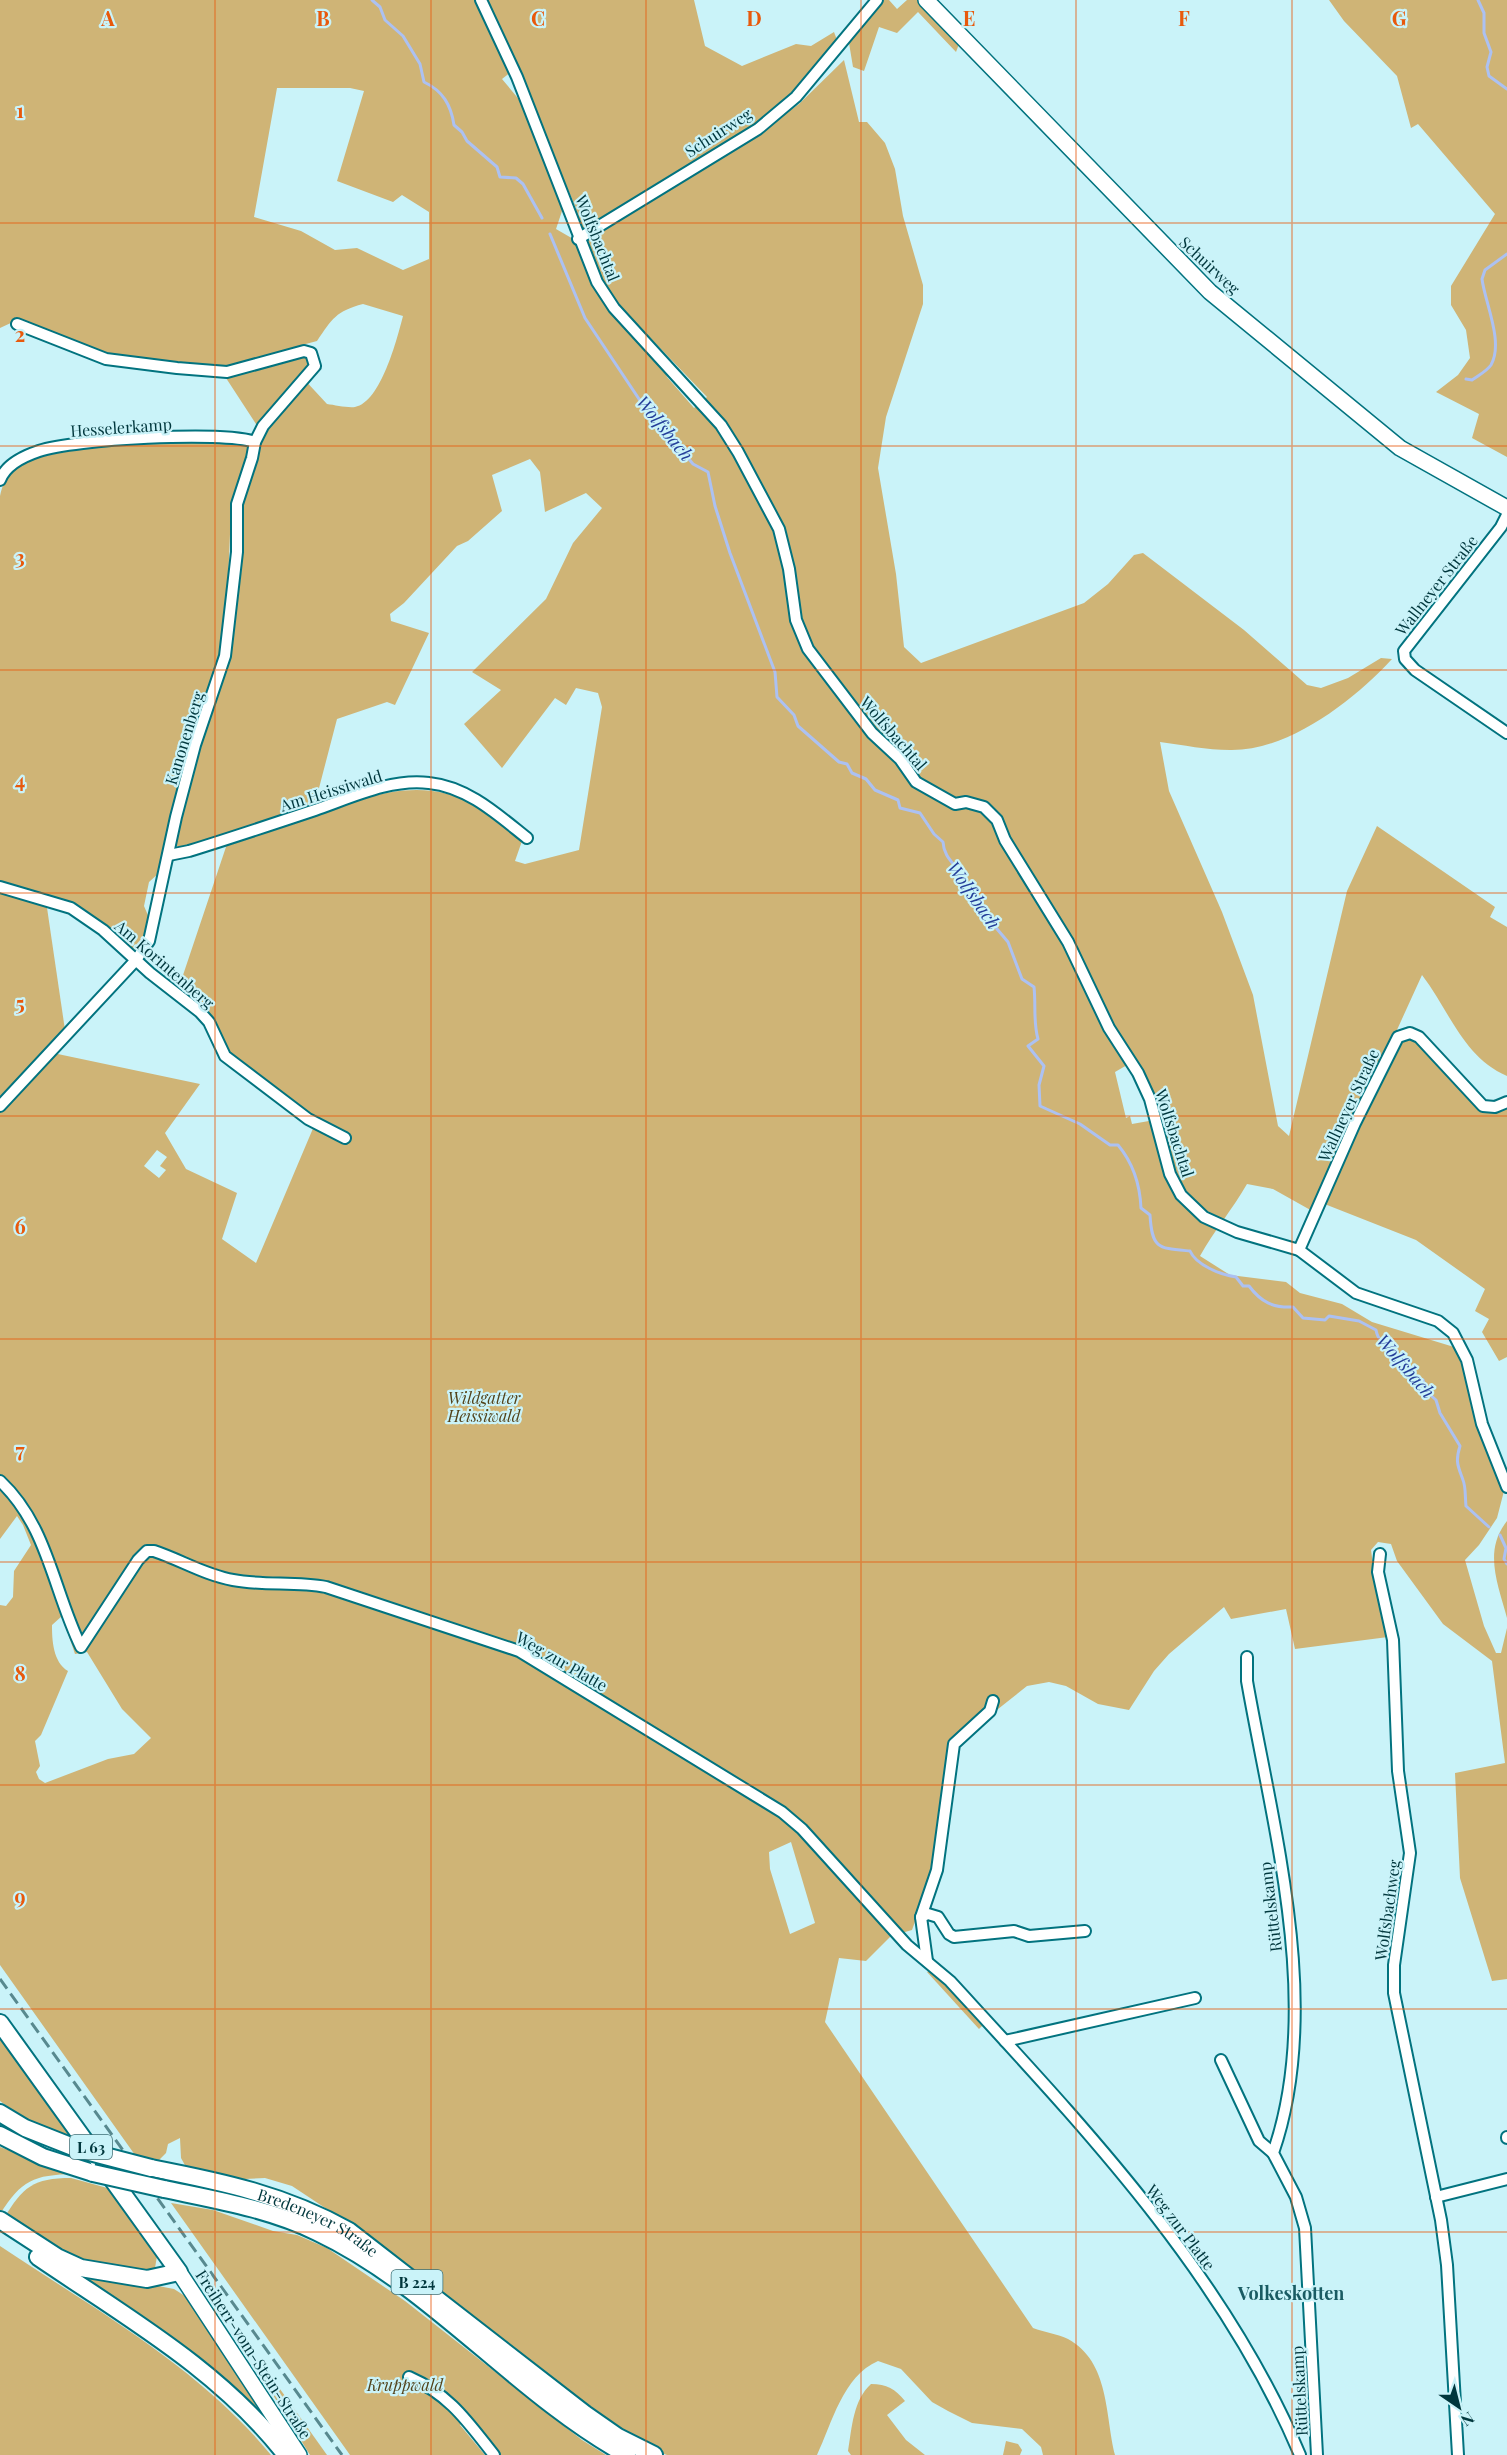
<svg xmlns="http://www.w3.org/2000/svg" width="1507" height="2455" font-family="'Playfair Display',serif">
  <rect width="100%" height="100%" fill="#caf3f9"/>
  <g fill="#cfb476" fill-rule="evenodd">
    <path d="M0 0H477L511 72 502 79 527 109 563 208 556 229 575 240 591 281 661 362 667 377 694 408 707 397 612 298 602 283 585 242 589 235 759 133 799 104 844 60 859 122H867L885 143 895 169 903 216 923 285V304L886 417 878 468 896 574 904 647 921 663 1084 603 1108 584 1134 555 1143 553 1244 630 1307 685 1321 688 1348 678 1381 658 1392 659C1353 701 1289 751 1230 750 1207 750 1183 745 1160 742L1169 791 1222 912 1253 995 1278 1126 1289 1136 1347 891 1377 826 1495 907 1490 917 1507 927V1076C1463 1057 1449 1010 1422 975L1314 1212 1273 1189 1247 1184C1232 1210 1214 1231 1200 1256L1230 1275 1286 1282 1300 1293 1342 1304 1372 1322 1454 1347 1466 1369 1504 1491 1497 1518 1479 1545 1465 1560 1484 1626 1496 1653H1501L1507 1628V1979L1492 1981 1460 1878 1455 1773 1505 1763 1492 1661 1443 1624 1397 1561 1391 1544 1378 1542 1371 1550 1376 1586 1388 1637 1295 1649 1286 1609 1231 1619 1224 1607 1169 1654 1154 1671 1129 1710 1098 1704 1066 1686 1049 1682 1027 1686 993 1713 950 1740 933 1871 912 1930 891 1936 866 1961 839 1958 825 2022 1033 2328C1044 2332 1058 2334 1068 2339 1110 2362 1105 2416 1115 2455H1043L1041 2447 1022 2429 972 2423 948 2411 932 2402 901 2369 878 2361C843 2376 832 2423 817 2455H667L647 2448 620 2432 369 2237 292 2186 265 2178 244 2179 213 2175 186 2167 181 2158 180 2138 168 2144 166 2153 159 2160 135 2155 0 1965V1605L6 1606 13 1597 14 1571 31 1545 23 1525 17 1516 0 1539V1111L53 1053 200 1084 165 1133 186 1169 237 1193 222 1239 256 1263 317 1119 225 1052 219 1037 178 990 230 835 184 848 176 846 178 827 199 748 217 692 230 661 242 566V504L258 427 226 378V369L165 366 160 360 123 359 15 321 0 328ZM277 88H350L364 91 337 181 393 202 402 195 429 212V259L403 270 357 248 335 250 301 231 254 217ZM363 304 403 316C397 339 381 402 355 407 347 408 335 405 327 404L302 377 313 366 302 345 317 341C332 319 336 311 363 304ZM530 459 540 472 545 512 586 493 602 508 573 543 546 599 472 672 501 690 464 724 502 768 555 698 566 705 576 688 598 693 602 707 579 850 525 864 515 861 522 841C509 830 496 817 482 809 423 773 371 796 312 815L337 719 387 702 395 705 429 633 391 621 390 614 404 603 457 546 468 541 502 511 492 475ZM1134 1061 1148 1082 1160 1119 1132 1124 1130 1116 1126 1118 1115 1072ZM157 1150 167 1157 160 1166 166 1170 159 1178 144 1166ZM62 1616 75 1654 87 1652 122 1709 151 1738 134 1754 108 1759 45 1783 39 1779 36 1772 40 1766 35 1741 41 1735 68 1671C53 1662 52 1640 52 1625ZM791 1842 815 1923 790 1934 770 1869 769 1852Z"/>
    <path d="M485 0H694L705 46 742 66 796 44 811 46 834 32 837 40 792 97 756 127 583 230 577 228 576 208Z"/>
    <path d="M884 0H889L897 9 907 0H918L959 44 956 52 918 12 897 33 879 27 864 71 853 67 849 43Z"/>
    <path d="M1329 0H1507V457L1472 438 1479 414 1436 392 1458 375 1470 358 1466 330 1451 305V286L1495 214 1418 124 1411 128 1397 76 1344 21Z"/>
    <path d="M196 442H243L249 449 231 510 227 607 221 652 160 872 149 882 144 906 150 920 146 940 137 951H133L88 916 61 899 0 883V496C2 485 8 472 18 465 63 438 144 444 196 442Z"/>
    <path d="M0 889 46 901 65 1030 0 1101Z"/>
    <path d="M1414 1038 1478 1105 1507 1104V1357L1499 1361 1482 1332 1489 1319 1475 1311 1485 1289 1416 1240 1322 1203 1401 1039Z"/>
    <path d="M1507 1521V1618C1498 1584 1483 1551 1507 1521Z"/>
    <path d="M931 1970 983 2025 979 2029 927 1972Z"/>
    <path d="M0 2038 73 2138 36 2127 0 2101Z"/>
    <path d="M0 2147 74 2174C33 2175 22 2180 0 2214Z"/>
    <path d="M71 2178 111 2189 157 2256 155 2268 149 2273 74 2258 4 2218C23 2187 33 2178 71 2178Z"/>
    <path d="M171 2203 213 2210 273 2231 297 2235 327 2248 405 2301 582 2440 606 2455H501L470 2417 460 2425 485 2455H350Z"/>
    <path d="M0 2246C94 2309 198 2366 271 2455H0Z"/>
    <path d="M80 2271 174 2289 188 2298 283 2441 84 2283Z"/>
    <path d="M270 2375 327 2455H310L265 2382Z"/>
    <path d="M871 2384C887 2384 895 2389 905 2401L887 2415 906 2440 925 2455H851L848 2451C852 2428 853 2400 871 2384Z"/>
    <path d="M1006 2441 1018 2444 1022 2450 1020 2455H1003Z"/>
  </g>
  <g fill="none" stroke-linecap="round" stroke-linejoin="round">
    <g stroke="#acc1f2" stroke-width="3">
      <path d="M372 0 380 7 385 20 403 36 420 64 424 82C443 91 451 105 454 125L462 132 467 141 497 167 500 177 516 178 523 184 542 218"/>
      <path d="M1478 0 1484 13V33L1491 52 1487 67 1489 76 1507 89"/>
      <path d="M550 234 585 318 639 399 693 464 708 472 715 506 730 553 775 672 777 697 794 715 798 726 839 762 847 764 852 773 866 779 875 790 898 800 900 808 920 813 934 834 943 842C944 862 962 866 967 888L973 890 981 910 1008 942 1022 979 1034 987C1036 1005 1033 1022 1038 1039L1028 1046 1044 1066 1039 1085 1040 1106 1080 1124 1110 1145H1118C1133 1163 1140 1185 1141 1208L1150 1215C1152 1249 1158 1248 1190 1251 1196 1265 1221 1275 1236 1277L1243 1286H1249C1261 1302 1273 1308 1293 1307L1303 1318 1325 1320 1329 1316 1359 1321 1376 1330C1378 1341 1385 1347 1395 1351 1398 1363 1411 1377 1423 1380L1426 1391 1436 1400 1440 1413 1460 1446C1455 1462 1458 1466 1463 1480 1466 1487 1465 1498 1466 1506L1489 1527"/>
      <path d="M1466 379 1472 380C1479 375 1487 371 1491 365 1504 342 1485 303 1482 279L1485 270 1507 254"/>
      <path d="M1500 1535 1506 1548 1504 1559 1507 1564"/>
    </g>
    <g stroke="#02737f" stroke-width="14">
      <g id="street">
        <path d="M481 0 517 77 597 282 614 308 721 425 738 452 779 529 789 569 796 620 808 649 872 733 900 759 916 782 955 804 966 802 984 807 997 820 1005 840 1068 942 1109 1028 1138 1073 1150 1099 1170 1174 1181 1195 1204 1217 1237 1232 1299 1250 1356 1293 1438 1321 1453 1333 1467 1360 1482 1424 1507 1487"/>
        <path d="M578 239 758 129 796 97 877 0"/>
        <path d="M0 480C6 464 24 456 39 451 74 439 222 431 255 442"/>
        <path d="M1507 515 1501 527 1404 651 1405 659 1415 670 1507 733"/>
        <path d="M169 855 189 851C231 838 273 824 315 810 350 798 391 778 429 783 468 787 498 815 527 838"/>
        <path d="M0 887 71 908 103 930 150 973 200 1012 209 1022 225 1056 308 1119 345 1138"/>
        <path d="M0 1106 136 960 149 941 176 817 195 745 225 656 237 552V504L252 458 255 442 263 426 315 366 311 353 304 351 227 372 177 368 106 359 17 324"/>
        <path d="M1299 1250 1355 1123 1398 1037 1410 1033 1419 1037 1483 1106 1495 1107 1507 1102"/>
        <path d="M0 1481C48 1526 53 1590 81 1647L138 1560 147 1551H154C181 1560 205 1575 233 1580 264 1586 296 1581 326 1587L519 1651 782 1812 802 1829 907 1945 950 1981C1082 2125 1223 2272 1300 2455"/>
        <path d="M1380 1554 1378 1572 1393 1640 1398 1771 1410 1853 1394 1965V1993L1441 2220 1447 2265 1458 2455"/>
        <path d="M1247 1657V1681C1273 1829 1324 2007 1273 2153L1296 2197 1305 2228 1317 2455"/>
        <path d="M921 1917 928 1914 938 1917 949 1934 954 1937 1014 1931 1029 1936 1085 1931"/>
        <path d="M927 1961 921 1917 937 1870 954 1744 990 1711 993 1701"/>
        <path d="M1005 2041 1195 1998"/>
        <path d="M1221 2060 1259 2141 1273 2153"/>
        <path d="M1507 2137V2138"/>
        <path d="M1436 2197 1507 2179"/>
        <path d="M409 2377C450 2395 467 2421 494 2455"/>
      </g>
    </g>
    <g stroke="#02737f" stroke-width="18">
      <g id="secondary">
        <path d="M926 0 1210 292 1400 448 1507 508"/>
        <path d="M179 2272 299 2455"/>
      </g>
    </g>
    <g stroke="#02737f" stroke-width="20">
      <g id="primary">
        <path d="M0 2023 179 2272 147 2279 81 2268 57 2257 0 2220"/>
        <path d="M0 2113 25 2128 78 2149"/>
        <path d="M0 2135 43 2157 93 2173"/>
        <path id="s1" d="M151 2168C223 2182 285 2195 349 2231L585 2414 618 2437 654 2455"/>
        <path d="M164 2189C216 2200 270 2209 317 2232 433 2287 516 2394 627 2455"/>
        <path d="M38 2257C126 2317 220 2370 286 2455"/>
      </g>
    </g>
    <use href="#street" stroke="#fff" stroke-width="10"/>
    <use href="#secondary" stroke="#fff" stroke-width="15"/>
    <use href="#primary" stroke="#fff" stroke-width="16"/>
    <path stroke="#58898f" stroke-width="3" stroke-dasharray="12 6" stroke-linecap="butt" d="M0 1979 342 2455"/>
    <g stroke="#02737f" stroke-width="20" stroke-linecap="butt">
      <g id="primary-bridge">
        <path d="M78 2149 151 2168"/>
        <path d="M93 2173 164 2189"/>
      </g>
    </g>
    <use href="#primary-bridge" stroke="#fff" stroke-width="16"/>
  </g>
  <path fill="none" stroke="#e8590c" stroke-width="1.5" stroke-opacity="0.55" d="M215 0V2455M431 0V2455M646 0V2455M861 0V2455M1076 0V2455M1292 0V2455M0 223H1507M0 446H1507M0 670H1507M0 893H1507M0 1116H1507M0 1339H1507M0 1562H1507M0 1785H1507M0 2009H1507M0 2232H1507"/>
  <g text-anchor="middle" dominant-baseline="central" stroke-width="4.5" stroke-linejoin="round" paint-order="stroke">
    <g fill="#caf3f9" stroke="#3d6f75" stroke-width="1.5">
      <rect x="70" y="2135" width="42" height="24" rx="4.5"/>
      <rect x="391.5" y="2270" width="51" height="24" rx="4.5"/>
    </g>
    <g font-size="15" font-weight="bold" fill="#00373d">
      <text x="91" y="2147">L 63</text>
      <text x="417" y="2282">B 224</text>
    </g>
    <g font-size="16" fill="#00373d" stroke="#caf3f9">
      <text transform="translate(718 132) rotate(-33)">Schuirweg</text>
      <text transform="translate(598 238) rotate(68)">Wolfsbachtal</text>
      <text transform="translate(1210 265) rotate(43)">Schuirweg</text>
      <text transform="translate(121 427) rotate(-4)">Hesselerkamp</text>
      <text transform="translate(1436 585) rotate(-52)">Wallneyer Straße</text>
      <text transform="translate(894 733) rotate(49)">Wolfsbachtal</text>
      <text transform="translate(184 738) rotate(-73)">Kanonenberg</text>
      <text transform="translate(331 790) rotate(-17)">Am Heissiwald</text>
      <text transform="translate(165 964) rotate(41)">Am Korintenberg</text>
      <text transform="translate(1348 1105) rotate(-65)">Wallneyer Straße</text>
      <text transform="translate(1175 1133) rotate(72)">Wolfsbachtal</text>
      <text transform="translate(562 1661) rotate(30)">Weg zur Platte</text>
      <text transform="translate(1270 1907) rotate(-97)">Rüttelskamp</text>
      <text transform="translate(1387 1910) rotate(-82)">Wolfsbachweg</text>
      <text stroke="none"><textPath href="#s1" startOffset="177">Bredeneyer Straße</textPath></text>
      <text transform="translate(1181 2227) rotate(53)">Weg zur Platte</text>
      <text transform="translate(254 2354) rotate(57)">Freiherr-vom-Stein-Straße</text>
      <text transform="translate(1299 2391) rotate(-93)">Rüttelskamp</text>
    </g>
    <g font-size="16" font-style="italic" fill="#52421a" stroke="#caf3f9">
      <text x="484" y="1397">Wildgatter<tspan x="484" dy="18">Heissiwald</tspan></text>
      <text x="405" y="2384">Kruppwald</text>
    </g>
    <g font-size="18" font-style="italic" fill="#243e99" stroke="#caf3f9">
      <text transform="translate(665 428) rotate(51)">Wolfsbach</text>
      <text transform="translate(974 895) rotate(55)">Wolfsbach</text>
      <text transform="translate(1406 1366) rotate(49)">Wolfsbach</text>
    </g>
    <g font-size="18" font-weight="bold" fill="#195b63" stroke="#caf3f9">
      <text x="1291" y="2293">Volkeskotten</text>
    </g>
  </g>
  <g font-size="20" text-anchor="middle" font-weight="bold" fill="#e8590c" stroke="#caf3f9" stroke-width="4.5" stroke-linejoin="round" paint-order="stroke">
    <text x="108" y="26">A</text>
    <text x="323" y="26">B</text>
    <text x="538" y="26">C</text>
    <text x="754" y="26">D</text>
    <text x="969" y="26">E</text>
    <text x="1184" y="26">F</text>
    <text x="1399" y="26">G</text>
    <text x="20" y="118">1</text>
    <text x="20" y="342">2</text>
    <text x="20" y="565">3</text>
    <text x="20" y="788">4</text>
    <text x="20" y="1011">5</text>
    <text x="20" y="1234">6</text>
    <text x="20" y="1458">7</text>
    <text x="20" y="1681">8</text>
    <text x="20" y="1904">9</text>
  </g>
  <g transform="translate(1459 2407) rotate(145)" stroke="#caf3f9" stroke-width="4.5" paint-order="stroke">
  <path d="M0-4.5L10 22L0 15L-10 22Z" fill="#00373d"/>
  <text y="-9" font-size="16" font-weight="bold" text-anchor="middle" fill="#00373d">N</text>
  </g>
</svg>
